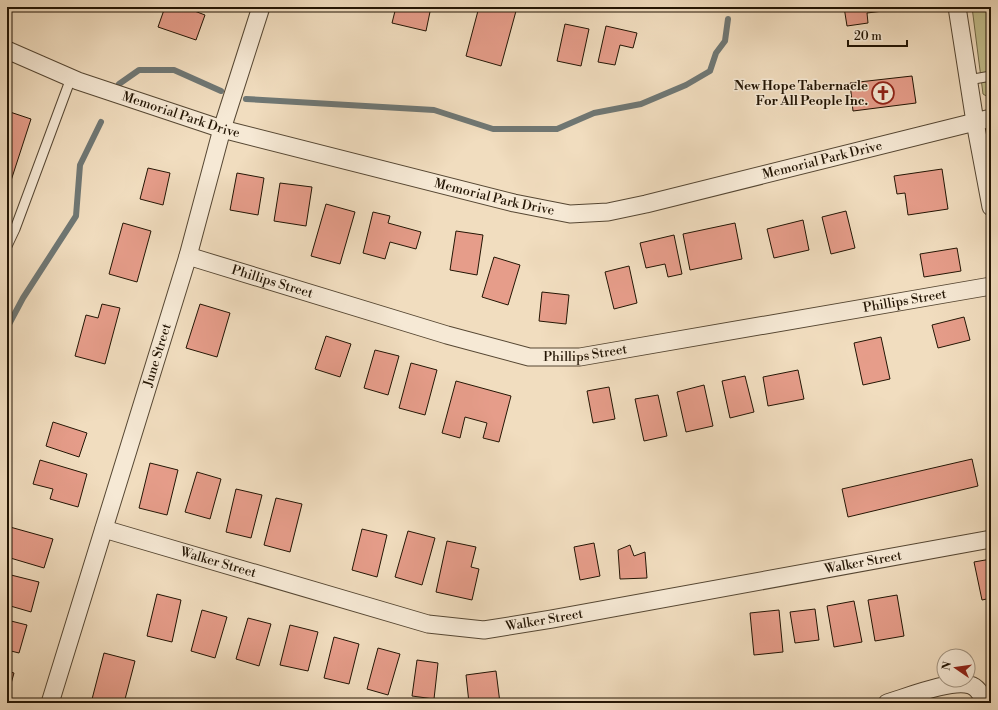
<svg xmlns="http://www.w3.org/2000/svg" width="998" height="710" font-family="'Libre Bodoni',serif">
  <rect width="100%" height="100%" fill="#f1ddbf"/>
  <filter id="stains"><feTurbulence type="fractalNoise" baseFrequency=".005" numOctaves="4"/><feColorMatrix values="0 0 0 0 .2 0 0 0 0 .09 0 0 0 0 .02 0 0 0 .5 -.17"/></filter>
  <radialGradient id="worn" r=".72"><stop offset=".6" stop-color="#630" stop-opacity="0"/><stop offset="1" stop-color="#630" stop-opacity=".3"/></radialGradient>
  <path fill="#c2be8c" stroke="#726a48" d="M972 7H991V99L983 94Z"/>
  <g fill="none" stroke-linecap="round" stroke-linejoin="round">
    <g stroke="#6f7774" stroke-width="6">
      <path d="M119 84 139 70H174L221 91"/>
      <path d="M246 99 434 110 493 129H557L594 113 641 104 686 85 710 71 716 53 725 41 728 19"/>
      <path d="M7 328 23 298 76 216 80 165 101 122"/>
    </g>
  </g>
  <g fill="#e69d8a" stroke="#231504">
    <path d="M165 7H184L205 15 196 40 158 27Z"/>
    <path d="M396 7H431L426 31 392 23Z"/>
    <path d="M479 7H503L516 11 501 66 466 56Z"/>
    <path d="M844 7H899V9L867 13 868 23 847 26Z"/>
    <path d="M565 24 589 29 581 66 557 61Z"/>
    <path d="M606 26 637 33 633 48 620 45 615 65 598 62Z"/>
    <path d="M912 76 916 103 853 111 850 83Z"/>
    <path d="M7 111 31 119 7 193Z"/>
    <path d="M148 168 170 173 163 205 140 199Z"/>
    <path d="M942 169 948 209 908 215 905 193 897 194 894 176Z"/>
    <path d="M237 173 264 178 258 215 230 210Z"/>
    <path d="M280 183 312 187 306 226 274 221Z"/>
    <path d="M326 204 355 212 340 264 311 256Z"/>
    <path d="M846 211 855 248 831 254 822 217Z"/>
    <path d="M373 212 390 216 388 223 421 232 416 249 390 242 385 259 363 253Z"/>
    <path d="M803 220 809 250 774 258 767 229Z"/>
    <path d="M123 223 151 231 137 282 109 274Z"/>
    <path d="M735 223 742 259 690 270 683 234Z"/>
    <path d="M456 231 483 235 477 275 450 270Z"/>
    <path d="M674 235 682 274 668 277 665 264 646 268 640 243Z"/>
    <path d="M957 248 961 271 924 277 920 254Z"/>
    <path d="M494 257 520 265 508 305 482 297Z"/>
    <path d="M629 266 637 303 614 309 605 272Z"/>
    <path d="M542 292 569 295 566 324 539 321Z"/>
    <path d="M102 304 120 308 105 364 75 356 86 315 98 318Z"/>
    <path d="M200 304 230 313 217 357 186 348Z"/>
    <path d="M964 317 970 340 938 348 932 325Z"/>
    <path d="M326 336 351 344 340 377 315 369Z"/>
    <path d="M881 337 890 379 863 385 854 343Z"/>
    <path d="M375 350 399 356 388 395 364 388Z"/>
    <path d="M411 363 437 370 425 415 399 408Z"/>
    <path d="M798 370 804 399 768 406 763 377Z"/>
    <path d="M745 376 754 412 730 418 722 381Z"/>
    <path d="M456 381 511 396 499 442 483 438 487 423 465 417 460 438 442 433Z"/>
    <path d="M704 385 713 426 686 432 677 392Z"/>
    <path d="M609 387 615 419 593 423 587 391Z"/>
    <path d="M658 395 667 436 644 441 635 399Z"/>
    <path d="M53 422 87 433 79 457 46 446Z"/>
    <path d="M972 459 978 486 848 517 842 489Z"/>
    <path d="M40 460 87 474 78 507 50 499 53 489 33 484Z"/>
    <path d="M150 463 178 470 167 515 139 508Z"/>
    <path d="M197 472 221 479 210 519 185 512Z"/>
    <path d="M236 489 262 495 251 538 226 532Z"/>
    <path d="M276 498 302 504 290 552 264 545Z"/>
    <path d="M10 527 53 539 44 568 7 557V538Z"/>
    <path d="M362 529 387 535 377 577 352 570Z"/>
    <path d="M408 531 435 538 422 585 395 577Z"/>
    <path d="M447 541 476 547 471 567 479 569 472 600 436 592Z"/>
    <path d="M594 543 600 576 580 580 574 547Z"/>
    <path d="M630 545 634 556 645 552 647 578 620 579 618 550Z"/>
    <path d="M991 559V598L982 600 974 562Z"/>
    <path d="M11 575 39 582 31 612 7 605V582L9 583Z"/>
    <path d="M157 594 181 600 172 642 147 636Z"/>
    <path d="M897 595 904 636 875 641 868 600Z"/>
    <path d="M854 601 862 642 834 647 827 606Z"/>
    <path d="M815 609 819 640 795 643 790 612Z"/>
    <path d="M202 610 227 617 215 658 191 651Z"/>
    <path d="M779 610 783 652 754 655 750 613Z"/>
    <path d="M248 618 271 624 259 666 236 659Z"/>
    <path d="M7 620 27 625 19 653 7 650Z"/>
    <path d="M290 625 318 632 308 671 280 665Z"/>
    <path d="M334 637 359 644 349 684 324 678Z"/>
    <path d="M378 648 400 654 388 695 367 689Z"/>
    <path d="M104 653 135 661 124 703H91Z"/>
    <path d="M417 660 438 663 434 699 412 696Z"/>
    <path d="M7 671 14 673 7 698Z"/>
    <path d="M496 671 500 703H469L466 675Z"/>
  </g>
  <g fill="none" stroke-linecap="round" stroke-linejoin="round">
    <g stroke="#564733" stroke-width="11">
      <g id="service">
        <path d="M968 80 991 76"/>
        <path d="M7 246 15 229 71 78"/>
      </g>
    </g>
    <g stroke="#564733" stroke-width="19">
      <g id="minor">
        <path d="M957 7 975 122 991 207"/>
        <path id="s1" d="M7 50 78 81 222 129 514 203 570 214 608 212 646 204 991 118"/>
        <path id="s2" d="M188 256 447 335 529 357H580L991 286"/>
        <path id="s3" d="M104 529 428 624 484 630 552 619 991 539"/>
        <path id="s4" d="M50 703 188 256 222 129 261 7"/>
        <path d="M887 703C907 697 952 679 970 685 978 687 982 696 986 703"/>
      </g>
    </g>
    <use href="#service" stroke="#f6e9d5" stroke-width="9"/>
    <use href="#minor" stroke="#f6e9d5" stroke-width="17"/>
  </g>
  <defs>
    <g id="church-ring" transform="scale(1.15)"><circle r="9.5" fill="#f6e9d5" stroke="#8f2418" stroke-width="1.5"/><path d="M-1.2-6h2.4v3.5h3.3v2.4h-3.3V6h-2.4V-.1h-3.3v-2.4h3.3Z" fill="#8f2418"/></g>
  </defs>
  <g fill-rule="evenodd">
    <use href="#church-ring" x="883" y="93"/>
  </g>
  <g text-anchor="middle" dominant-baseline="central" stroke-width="3" stroke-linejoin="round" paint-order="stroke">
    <g font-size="13" font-weight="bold" fill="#231504" stroke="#f6e9d5" text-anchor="end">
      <text x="868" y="86">New Hope Tabernacle<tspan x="868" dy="15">For All People Inc.</tspan></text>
    </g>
    <g font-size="13" fill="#231504" stroke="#f6e9d5">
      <text stroke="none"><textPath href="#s1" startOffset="186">Memorial Park Drive</textPath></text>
      <text stroke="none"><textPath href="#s1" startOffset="846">Memorial Park Drive</textPath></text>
      <text stroke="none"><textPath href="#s1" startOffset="510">Memorial Park Drive</textPath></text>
      <text stroke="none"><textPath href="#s2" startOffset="88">Phillips Street</textPath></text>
      <text stroke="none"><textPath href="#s2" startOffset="736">Phillips Street</textPath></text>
      <text stroke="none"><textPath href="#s2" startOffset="412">Phillips Street</textPath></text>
      <text stroke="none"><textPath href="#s4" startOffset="364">June Street</textPath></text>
      <text stroke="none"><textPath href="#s3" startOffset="119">Walker Street</textPath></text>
      <text stroke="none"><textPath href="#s3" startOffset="779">Walker Street</textPath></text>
      <text stroke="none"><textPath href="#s3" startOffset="455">Walker Street</textPath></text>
    </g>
  </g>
  <rect width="998" height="710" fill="none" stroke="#f1ddbf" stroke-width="24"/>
  <rect x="8" y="8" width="982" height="694" fill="none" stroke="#231504" stroke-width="2"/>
  <rect x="12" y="12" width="974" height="686" fill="none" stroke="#231504"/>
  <g transform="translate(956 668) rotate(283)"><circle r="19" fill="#f6e9d5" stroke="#a29481"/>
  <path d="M0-3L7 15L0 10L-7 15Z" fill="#8f2418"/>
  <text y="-6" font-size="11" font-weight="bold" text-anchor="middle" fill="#231504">N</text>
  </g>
  <path d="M848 40v6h59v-6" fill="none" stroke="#231504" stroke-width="2"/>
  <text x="854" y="40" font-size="12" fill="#231504" stroke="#f6e9d5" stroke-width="3" paint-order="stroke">20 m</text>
  <rect width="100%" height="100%" filter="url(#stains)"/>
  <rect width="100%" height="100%" fill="url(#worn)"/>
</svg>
